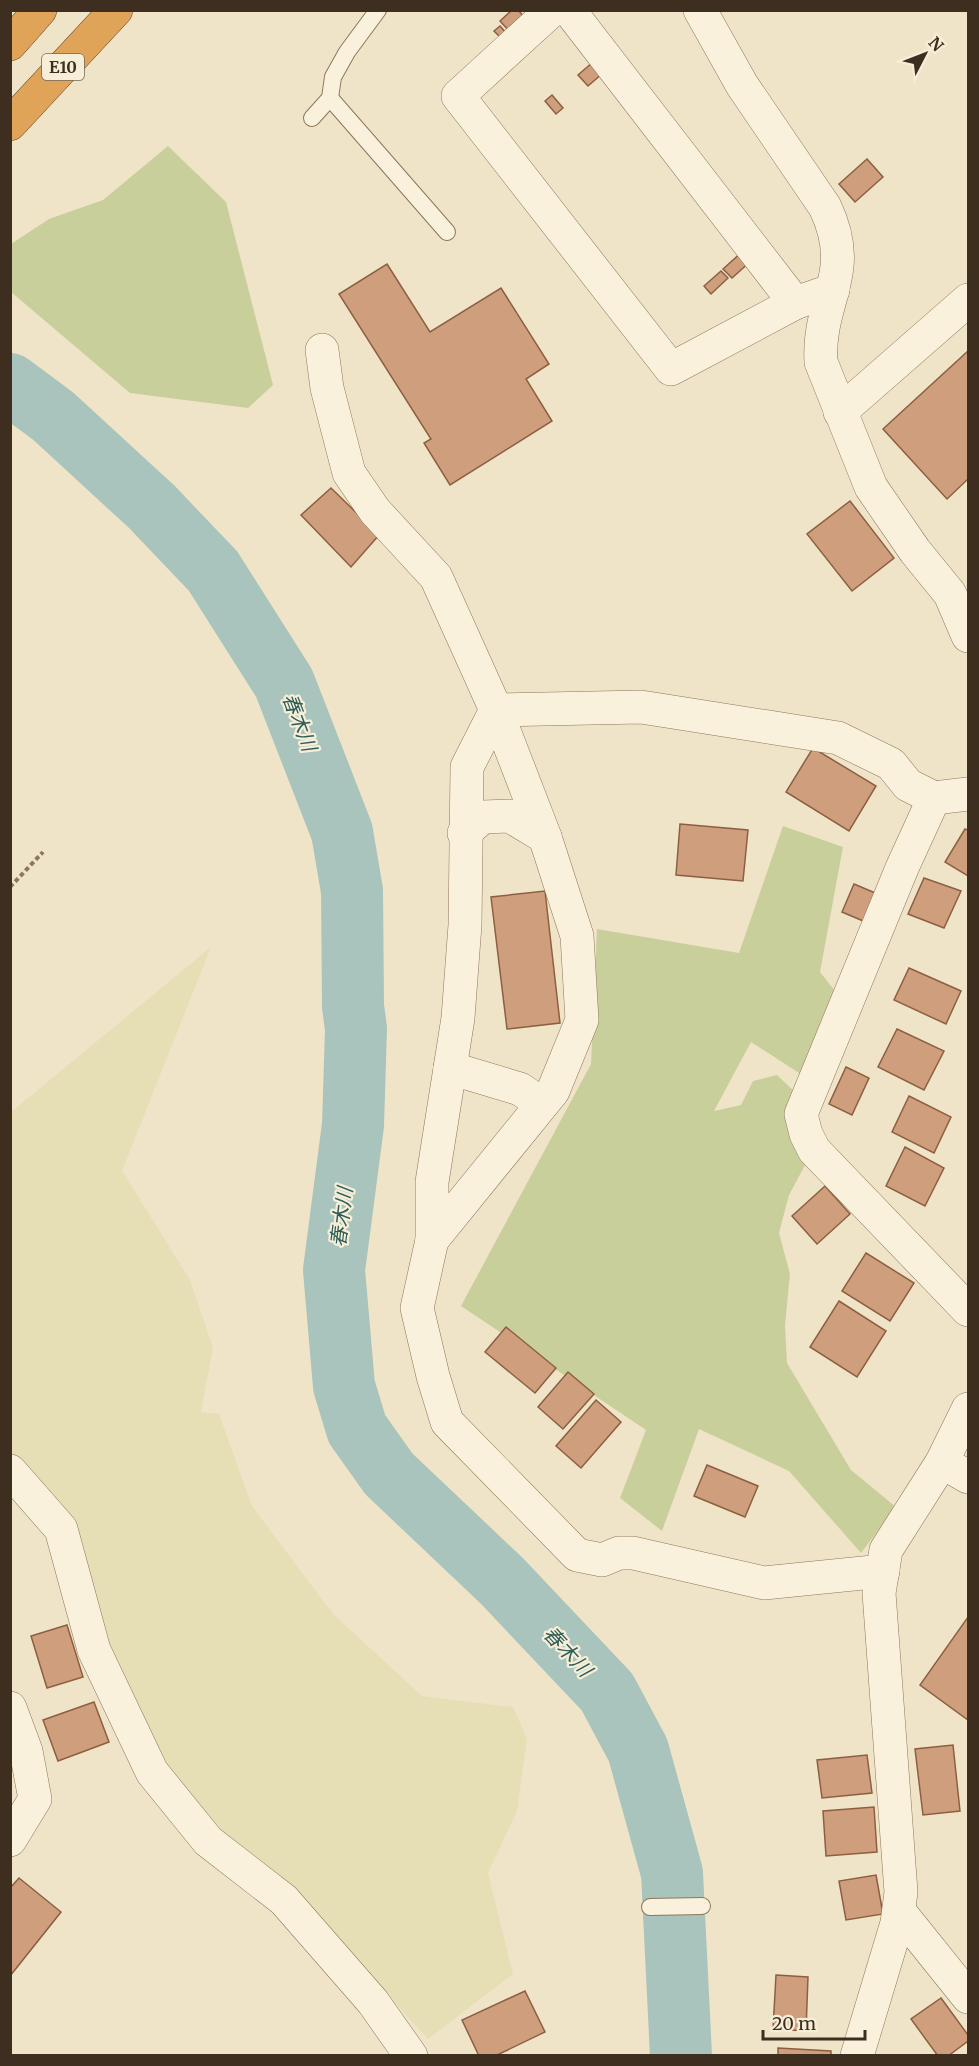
<svg xmlns="http://www.w3.org/2000/svg" width="979" height="2066" font-family="Merriweather,'Noto Sans JP',serif">
  <rect width="100%" height="100%" fill="#f0e4c8"/>
  <path fill="#e6deb5" d="M211 947 122 1171 190 1280 213 1348 201 1412 219 1414 252 1506 333 1614 422 1696 513 1707 527 1739 517 1811 488 1873 513 1974 428 2039 287 1886 219 1827 170 1769 103 1639 70 1523 11 1453 10 1113Z"/>
  <g fill="#c9cf9b">
    <path d="M168 146 226 202 273 385 248 408 130 393 11 292V244L49 219 103 200Z"/>
    <path d="M783 826 843 847 820 972 847 1006 813 1082 751 1042 714 1111 741 1105 753 1081 777 1075 797 1094 810 1156 789 1195 779 1233 790 1274 785 1325 787 1363 851 1470 896 1507 861 1553 789 1471 699 1429 662 1531 620 1498 646 1430 461 1306 591 1064 597 929 739 953Z"/>
  </g>
  <g fill="none" stroke-linecap="round" stroke-linejoin="round">
    <path stroke="#a9c4bc" stroke-width="62" d="M10 384 53 416 152 507 213 571 284 683 342 832 352 891 353 1006 356 1029 353 1125 334 1270 344 1386 357 1429 389 1474 502 1581 607 1692 638 1750 672 1873 681 2056"/>
  </g>
  <g fill="#cf9f7d" stroke="#8d5f41" stroke-width="1.5">
    <path d="M512 10H518L526 19 511 33 500 21Z"/>
    <path d="M500 26 508 35 503 40 494 31Z"/>
    <path d="M593 62 603 73 588 86 578 75Z"/>
    <path d="M552 95 563 108 556 114 545 101Z"/>
    <path d="M867 159 883 177 855 202 839 184Z"/>
    <path d="M743 251 751 261 732 278 723 269Z"/>
    <path d="M387 264 430 332 501 288 549 364 526 379 552 421 450 485 424 443 431 439 339 294Z"/>
    <path d="M721 271 728 278 711 294 704 286Z"/>
    <path d="M968 351V479L947 499 883 429Z"/>
    <path d="M331 488 379 535 351 567 301 515Z"/>
    <path d="M850 501 894 558 852 591 807 534Z"/>
    <path d="M813 748 876 786 849 831 786 792Z"/>
    <path d="M680 824 748 830 743 881 676 875Z"/>
    <path d="M965 829 968 830V876L945 862Z"/>
    <path d="M924 878 961 891 944 928 908 914Z"/>
    <path d="M854 884 887 898 875 926 842 912Z"/>
    <path d="M545 891 560 1023 507 1029 491 897Z"/>
    <path d="M909 968 961 991 946 1024 894 1000Z"/>
    <path d="M897 1029 944 1051 924 1090 878 1067Z"/>
    <path d="M846 1067 869 1078 852 1115 829 1104Z"/>
    <path d="M909 1096 951 1117 934 1153 892 1132Z"/>
    <path d="M905 1147 944 1168 925 1206 886 1186Z"/>
    <path d="M825 1186 850 1214 817 1244 792 1216Z"/>
    <path d="M866 1253 914 1283 890 1321 842 1291Z"/>
    <path d="M839 1301 886 1331 857 1377 810 1347Z"/>
    <path d="M506 1327 556 1368 535 1393 485 1352Z"/>
    <path d="M568 1372 594 1394 563 1429 538 1407Z"/>
    <path d="M596 1400 621 1422 581 1468 556 1446Z"/>
    <path d="M707 1465 758 1486 745 1517 694 1496Z"/>
    <path d="M968 1617V1720L920 1685Z"/>
    <path d="M67 1625 83 1677 47 1688 31 1636Z"/>
    <path d="M94 1702 109 1742 58 1761 43 1720Z"/>
    <path d="M953 1745 960 1811 923 1815 915 1749Z"/>
    <path d="M867 1755 872 1793 822 1798 817 1760Z"/>
    <path d="M874 1807 877 1852 826 1856 823 1811Z"/>
    <path d="M876 1875 883 1914 846 1920 839 1881Z"/>
    <path d="M19 1878 61 1912 10 1976V1888Z"/>
    <path d="M776 1975 808 1977 806 2031 773 2029Z"/>
    <path d="M525 1991 545 2032 495 2056H479L462 2020Z"/>
    <path d="M941 1998 968 2035V2041L948 2056H938L911 2019Z"/>
    <path d="M778 2048 831 2051V2056H778Z"/>
  </g>
  <g fill="none" stroke-linecap="round" stroke-linejoin="round">
    <g stroke="#8d765c" stroke-width="18">
      <g id="service">
        <path d="M330 98 447 232"/>
        <path d="M312 118 330 98 333 77 347 52 378 10"/>
        <path d="M650 1907 702 1906"/>
      </g>
    </g>
    <g stroke="#8d765c" stroke-width="34">
      <g id="minor">
        <path d="M552 10 458 96 671 369 795 303 833 290"/>
        <path d="M569 10 795 303"/>
        <path d="M700 10 742 85 825 207C857 274 817 300 821 362L871 487 915 551 950 594 968 636"/>
        <path d="M322 350 327 388 349 473 375 511 436 577 496 710 545 837 577 936 582 1020 553 1091 432 1240V1182L458 1018 465 925 467 767 496 710"/>
        <path d="M840 412 968 300"/>
        <path d="M496 710 641 707 838 738 891 764 908 785 934 798"/>
        <path d="M968 794 934 798 902 868 801 1114 806 1134 814 1150 968 1310"/>
        <path d="M464 833 483 817 510 816 545 837"/>
        <path d="M450 1068 520 1089 542 1104"/>
        <path d="M432 1240 417 1308 433 1376 447 1422 577 1555 602 1560 619 1553H633L764 1583 883 1571"/>
        <path d="M942 1462 968 1477"/>
        <path d="M10 1471 61 1529 94 1650 152 1772 208 1841 284 1900 373 2002 411 2056"/>
        <path d="M10 1708 26 1751 35 1799 10 1840"/>
        <path d="M899 1911 968 1997"/>
        <path d="M857 2056 897 1923 901 1892 879 1593 886 1550 942 1462 968 1409"/>
      </g>
    </g>
    <g stroke="#5b4430" stroke-width="34">
      <g id="motorway">
        <path d="M10 44 40 10"/>
        <path d="M10 124 116 10"/>
      </g>
    </g>
    <path stroke="#8d765c" stroke-width="4" stroke-dasharray="4.5 3" stroke-linecap="butt" d="M10 887 43 852"/>
    <use href="#service" stroke="#faf1dc" stroke-width="16"/>
    <use href="#minor" stroke="#faf1dc" stroke-width="33"/>
    <use href="#motorway" stroke="#e0a458" stroke-width="33"/>
  </g>
  <g text-anchor="middle" dominant-baseline="central" stroke-width="4.5" stroke-linejoin="round" paint-order="stroke">
    <rect fill="#f7eed8" stroke="#756857" stroke-width="1.5" x="42" y="54" width="42" height="26" rx="4.5"/>
    <g font-size="16" font-weight="bold" fill="#3d2e20">
      <text x="63" y="67">E10</text>
    </g>
    <g font-size="20" font-style="italic" fill="#2f5d5a" stroke="#f7eed8">
      <text transform="translate(300 722) rotate(69)">春木川</text>
      <text transform="translate(341 1217) rotate(-83)">春木川</text>
      <text transform="translate(568 1651) rotate(47)">春木川</text>
    </g>
  </g>
  <rect width="979" height="2066" fill="none" stroke="#3d2e20" stroke-width="24"/>
  <g transform="translate(925 54) rotate(48)" stroke="#f7eed8" stroke-width="4.5" paint-order="stroke">
  <path d="M0-4.5L10 22L0 15L-10 22Z" fill="#3d2e20"/>
  <text y="-9" font-size="16" font-weight="bold" text-anchor="middle" fill="#3d2e20">N</text>
  </g>
  <path d="M763 2030v9h102v-9" fill="none" stroke="#3d2e20" stroke-width="3"/>
  <text x="772" y="2030" font-size="18" fill="#3d2e20" stroke="#f7eed8" stroke-width="4.5" paint-order="stroke">20 m</text>
</svg>
